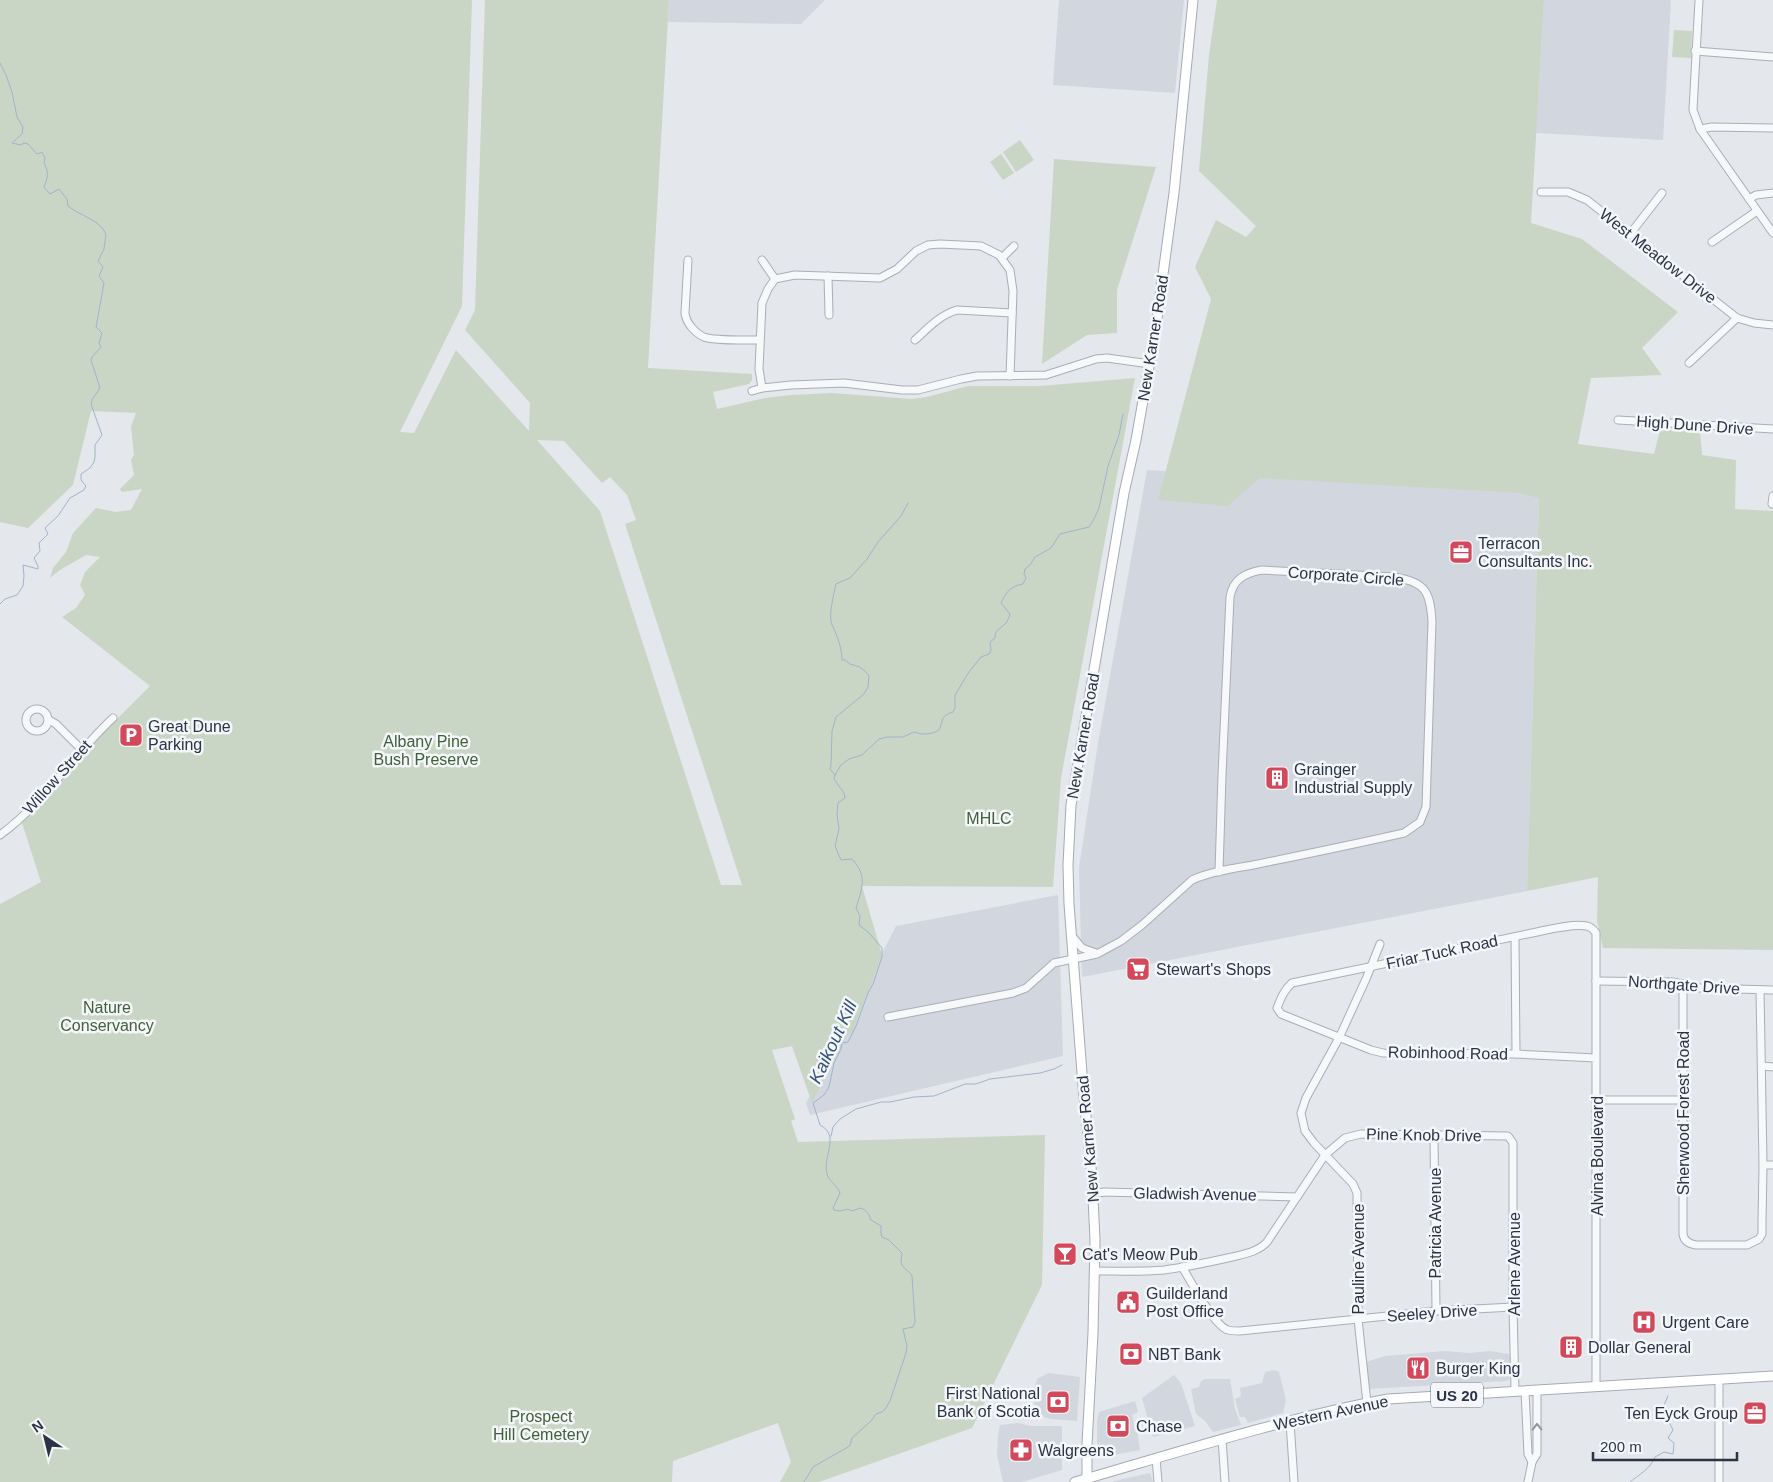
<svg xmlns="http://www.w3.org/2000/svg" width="1773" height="1482" font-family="Arial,sans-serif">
  <rect width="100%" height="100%" fill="#e4e7ec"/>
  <g fill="#d2d6de">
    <path d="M669 0H825L801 24 668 22Z"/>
    <path d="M1059 0H1184L1175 93 1053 85Z"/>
    <path d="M1544 0H1671L1663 140 1536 133Z"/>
    <path d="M1147 470 1515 493 1539 498 1527 891 1082 977 1079 868 1098 743Z"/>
    <path d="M1058 895 1063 1056 810 1115 806 1103 896 926Z"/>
    <path d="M1445 1351 1470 1353 1490 1351 1509 1354 1511 1362 1510 1378 1507 1381 1368 1389 1366 1362 1385 1356Z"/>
    <path d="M1274 1370 1279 1372 1286 1400 1283 1413 1248 1423 1245 1417H1240L1235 1399 1241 1396 1240 1388 1262 1383 1265 1372Z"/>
    <path d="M1049 1373 1080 1377 1077 1421 1051 1419 1044 1417 1034 1408 1035 1385 1038 1378Z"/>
    <path d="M1174 1375 1181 1383 1195 1426 1153 1437 1142 1398Z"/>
    <path d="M1205 1379H1230L1235 1409 1241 1425 1213 1432 1205 1421 1196 1414 1191 1389 1199 1387 1201 1381Z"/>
    <path d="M1135 1401 1138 1412 1132 1415 1135 1429 1137 1431 1140 1450 1097 1458V1421L1099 1412Z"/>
    <path d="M1018 1423 1031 1426H1062V1470L1022 1482H1003L997 1455 998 1435 1000 1425Z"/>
    <path d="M1150 1473 1153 1482H1112L1114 1481Z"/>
  </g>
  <g fill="#c9d6c5" fill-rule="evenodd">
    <path d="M0 0H472L462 306 400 432 414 433 456 350 529 431 530 403 465 330 475 310 485 0H669L648 368 752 374V380L749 384 713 392 717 409 765 398 791 395 832 393 912 399 927 397 968 386H1040L1135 378 1061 778 1053 887 862 886 882 955 852 1033 847 1035 812 1103 792 1046 772 1050 795 1119 791 1121 798 1142 1045 1135 1042 1285 972 1428 819 1482H780L791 1462 778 1423 673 1461 672 1482H0V904L41 882 22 823 37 810 97 739 150 686 62 617 76 608 85 595 80 585 85 572 100 557 86 555 60 570 50 578 53 568 66 552 73 533 96 508 116 512 131 510 142 489 122 492 120 489 134 475 131 460 134 455 131 426 136 413 91 411 73 485 28 528 0 522ZM537 440 564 441 602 483 610 477 627 495 636 520 625 524 742 885H721L600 511Z"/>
    <path d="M1217 0H1544L1531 223 1582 239 1678 312 1642 348 1662 375 1591 378 1578 444 1654 454 1660 430 1700 431 1702 455 1736 460 1735 509 1773 511V950L1603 948 1597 921 1598 877 1527 891 1539 498 1515 493 1260 478 1228 506 1158 500 1211 299 1195 267 1216 220 1246 237 1256 226 1199 171 1209 55Z"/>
    <path d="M1674 30 1692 31 1691 58 1672 57Z"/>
    <path d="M1020 140 1034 160 1016 172 1003 152Z"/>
    <path d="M1001 154 1014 173 1003 180 990 162Z"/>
    <path d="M1054 159 1156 167 1117 290V333L1087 335 1042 364Z"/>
  </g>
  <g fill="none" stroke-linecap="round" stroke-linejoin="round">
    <g stroke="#9fb4cc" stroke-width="1">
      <path d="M0 63 6 75 12 92 17 117 23 127 22 134 12 143 21 145 24 143 28 144 37 154 42 152 45 158 44 163C49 172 48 177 44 187L50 194 59 189 67 199 68 206C80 216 99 219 106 234L104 249 98 261 103 267 99 276 104 283 96 327 102 333 99 343 101 347 92 357 91 360 100 388 92 400 91 404 102 435 95 445V457L94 462 90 468 81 474V480L86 486 84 490 70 498 58 516 45 528 48 534 39 543 40 551 34 558 38 566V569L23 565 24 576 23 586 17 595 5 599 0 604"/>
      <path d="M835 775 841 765 849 759 862 755 879 739 887 737H903L914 732C923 735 931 735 939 730 944 720 939 717 953 712L955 708V695L969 672 981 657 989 654 991 650 990 642 995 638C995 629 999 630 1004 625 1007 623 1009 617 1010 614L1001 603C1006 592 1011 586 1023 584L1026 578 1024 574 1025 569 1030 565 1035 557 1051 548 1060 534 1089 527 1093 521 1099 508 1108 466 1119 435 1123 414"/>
      <path d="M831 1136 833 1127 840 1119 856 1109 881 1102H890L914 1097 934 1096 965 1084H976L990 1079 1040 1073 1054 1069 1062 1065"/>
      <path d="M804 1482 813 1467 848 1447 850 1445 852 1438 871 1421 876 1414 882 1412 886 1408 890 1401 906 1353 907 1346 903 1329 913 1327 915 1322 912 1276C910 1271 901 1268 901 1261 901 1258 902 1256 902 1253L889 1240 882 1237 881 1233V1226L871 1220C869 1214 867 1211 861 1208L852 1211 848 1209 840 1211 834 1210 833 1208 840 1193C836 1184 828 1180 827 1174 822 1156 841 1136 820 1125L813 1103 824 1095 829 1087 834 1063 841 1049 842 1043 848 1042 856 1026 868 993 873 984 882 957V948L869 933 859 925 860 916 856 908C862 888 868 876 852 859L841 860 835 846 839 829 837 814 838 803 845 798 844 793 834 779 835 775 830 769 831 765 832 731 836 717 864 694 868 687 869 675 860 667 850 664 845 660H842C842 648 837 635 832 625 828 615 834 594 836 584L850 578 867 559 878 542 901 516 908 503"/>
      <path d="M1630 1482C1640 1474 1650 1469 1655 1457L1664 1452 1673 1454 1674 1443 1668 1438 1673 1430 1669 1422 1663 1418 1662 1410 1668 1396"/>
    </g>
    <g stroke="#a9aeb7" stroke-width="9">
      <g id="minor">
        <path d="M1699 0 1693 110 1700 129 1773 233"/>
        <path d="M1695 51 1773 57"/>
        <path d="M1700 129 1712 127 1773 128"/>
        <path d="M1541 192H1568L1587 200 1737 318 1754 323 1773 325"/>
        <path d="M1749 199 1756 195 1773 193"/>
        <path d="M1630 234 1662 193"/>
        <path d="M1712 242 1757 211"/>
        <path d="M1002 258 1014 246"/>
        <path d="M688 260 685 313C686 323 695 333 704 337 714 341 747 340 760 340"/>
        <path d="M762 260 775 279"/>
        <path d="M828 276 829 315"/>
        <path d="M915 340C928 328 940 315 957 310L1012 313"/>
        <path d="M1689 363 1737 318"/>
        <path d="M762 388 759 369 762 303 768 289 775 279 795 275 880 278 897 269 916 251 928 245 940 244 981 246 999 255 1010 270 1013 291 1010 376"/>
        <path d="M752 391 762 388 791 385 844 383 902 390H918L961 379 977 376 1046 375 1096 359 1107 358 1150 364"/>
        <path d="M1618 420 1773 429"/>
        <path d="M1772 504 1773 496"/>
        <circle cx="37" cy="720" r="11"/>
        <path d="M49 720 56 724 82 750"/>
        <path d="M0 835C44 803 73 755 113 718"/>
        <path d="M1072 936 1082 948 1096 953"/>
        <path d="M1515 937 1516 1054"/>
        <path d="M1596 981 1673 982 1700 988 1773 990"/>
        <path d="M1683 986V1234C1684 1241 1689 1244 1696 1245H1747L1759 1239 1762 1234V1223L1763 1165 1760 990"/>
        <path d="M888 1017 1013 993 1026 988 1054 963 1097 954 1121 941 1142 925 1192 880C1210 871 1238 868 1258 864 1307 854 1355 844 1404 833L1420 822 1426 807 1432 621C1430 592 1426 582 1394 577L1262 570C1245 573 1233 579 1230 597L1222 775 1219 872"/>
        <path d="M1596 1058 1516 1054 1383 1053 1371 1050 1281 1014 1277 1008C1281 998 1284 990 1292 983L1532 933C1547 930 1572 923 1587 926 1591 927 1594 930 1596 933V1387"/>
        <path d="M1762 1066 1773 1067"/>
        <path d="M1597 1100H1683"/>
        <path d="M1434 1135 1436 1311"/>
        <path d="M1763 1165H1773"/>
        <path d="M1093 1194 1104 1192 1297 1197"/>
        <path d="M1182 1267C1191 1281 1214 1326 1228 1330 1232 1331 1237 1331 1240 1331L1436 1311 1513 1307"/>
        <path d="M1095 1271C1118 1271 1141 1272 1164 1270 1187 1267 1210 1262 1232 1257 1244 1254 1258 1252 1267 1242L1325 1155 1345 1138 1361 1134 1508 1136 1513 1143V1307L1515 1391"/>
        <path d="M1719 1379V1482"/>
        <path d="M1525 1391 1528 1454 1532 1462"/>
        <path d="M1367 1403 1358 1319 1357 1193 1353 1184 1314 1143 1305 1131 1301 1113 1306 1098 1339 1038 1366 979 1380 944"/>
        <path d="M1290 1422 1294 1482"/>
        <path d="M1222 1439 1225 1482"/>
        <path d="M1156 1458 1158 1482"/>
        <path d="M1528 1482 1532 1462 1537 1454V1390"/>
      </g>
    </g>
    <g stroke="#a3abb8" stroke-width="11">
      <g id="major">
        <path d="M1075 1482C1179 1452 1282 1419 1388 1399L1773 1376"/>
        <path d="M1087 1482V1444L1093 1333 1095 1240 1092 1177 1083 1086 1069 904 1068 865 1071 805 1124 493 1136 440 1155 333 1174 193 1193 0"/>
      </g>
    </g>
    <use href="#minor" stroke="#f7f8fa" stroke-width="7"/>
    <use href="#major" stroke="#fff" stroke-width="9"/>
  </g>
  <defs><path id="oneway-chevron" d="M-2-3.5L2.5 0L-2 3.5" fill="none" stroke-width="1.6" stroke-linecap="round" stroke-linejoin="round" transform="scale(1.25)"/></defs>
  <use stroke="#9196a0" href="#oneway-chevron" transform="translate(1537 1427) rotate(-91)"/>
  <defs>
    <g id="office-square" transform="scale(1.25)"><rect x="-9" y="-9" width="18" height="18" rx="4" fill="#d1495b" stroke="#f4f6f9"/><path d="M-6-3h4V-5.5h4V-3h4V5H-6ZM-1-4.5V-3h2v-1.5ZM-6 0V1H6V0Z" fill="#fff"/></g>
    <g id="parking-square" transform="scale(1.25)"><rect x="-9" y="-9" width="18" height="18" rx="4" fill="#d1495b" stroke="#f4f6f9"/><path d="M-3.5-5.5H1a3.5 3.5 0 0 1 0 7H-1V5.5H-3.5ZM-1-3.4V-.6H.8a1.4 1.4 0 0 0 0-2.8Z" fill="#fff"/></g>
    <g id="building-square" transform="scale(1.25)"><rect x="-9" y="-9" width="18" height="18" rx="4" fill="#d1495b" stroke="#f4f6f9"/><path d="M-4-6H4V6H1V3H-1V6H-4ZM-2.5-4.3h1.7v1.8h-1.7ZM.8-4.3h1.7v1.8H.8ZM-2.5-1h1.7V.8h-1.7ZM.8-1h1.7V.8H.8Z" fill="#fff"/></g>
    <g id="supermarket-square" transform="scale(1.25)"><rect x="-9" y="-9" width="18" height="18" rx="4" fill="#d1495b" stroke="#f4f6f9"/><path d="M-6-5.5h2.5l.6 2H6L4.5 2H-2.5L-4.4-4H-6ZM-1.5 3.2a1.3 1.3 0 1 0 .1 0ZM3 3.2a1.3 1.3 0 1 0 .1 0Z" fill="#fff"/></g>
    <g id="bar-square" transform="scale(1.25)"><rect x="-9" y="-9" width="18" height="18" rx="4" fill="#d1495b" stroke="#f4f6f9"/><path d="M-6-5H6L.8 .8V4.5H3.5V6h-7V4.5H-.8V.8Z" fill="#fff"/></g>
    <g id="civic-square" transform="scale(1.25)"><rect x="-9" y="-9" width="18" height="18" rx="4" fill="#d1495b" stroke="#f4f6f9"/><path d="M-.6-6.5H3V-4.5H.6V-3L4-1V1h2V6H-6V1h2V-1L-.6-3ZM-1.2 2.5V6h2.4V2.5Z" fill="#fff"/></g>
    <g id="hospital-square" transform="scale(1.25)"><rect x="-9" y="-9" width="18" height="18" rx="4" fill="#d1495b" stroke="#f4f6f9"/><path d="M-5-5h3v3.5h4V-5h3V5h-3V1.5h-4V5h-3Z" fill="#fff"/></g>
    <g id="bank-square" transform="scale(1.25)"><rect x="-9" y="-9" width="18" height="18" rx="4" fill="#d1495b" stroke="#f4f6f9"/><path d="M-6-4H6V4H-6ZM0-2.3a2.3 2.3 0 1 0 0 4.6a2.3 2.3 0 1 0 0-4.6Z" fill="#fff"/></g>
    <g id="restaurant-square" transform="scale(1.25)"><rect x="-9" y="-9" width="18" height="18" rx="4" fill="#d1495b" stroke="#f4f6f9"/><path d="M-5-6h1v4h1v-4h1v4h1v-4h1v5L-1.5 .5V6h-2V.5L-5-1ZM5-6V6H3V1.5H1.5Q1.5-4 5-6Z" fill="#fff"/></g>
    <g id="pharmacy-square" transform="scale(1.25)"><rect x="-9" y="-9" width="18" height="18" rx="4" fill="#d1495b" stroke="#f4f6f9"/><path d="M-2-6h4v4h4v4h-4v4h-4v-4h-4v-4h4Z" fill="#fff"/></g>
  </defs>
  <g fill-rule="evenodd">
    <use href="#office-square" x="1461" y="552"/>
    <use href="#parking-square" x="131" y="735"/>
    <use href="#building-square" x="1277" y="778"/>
    <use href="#supermarket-square" x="1138" y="969"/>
    <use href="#bar-square" x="1065" y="1254"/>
    <use href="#civic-square" x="1128" y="1302"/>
    <use href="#hospital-square" x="1644" y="1322"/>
    <use href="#building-square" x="1571" y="1347"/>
    <use href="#bank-square" x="1131" y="1354"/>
    <use href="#restaurant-square" x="1418" y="1368"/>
    <use href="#bank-square" x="1058" y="1402"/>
    <use href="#office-square" x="1755" y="1413"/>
    <use href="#bank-square" x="1118" y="1426"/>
    <use href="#pharmacy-square" x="1021" y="1450"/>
  </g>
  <g text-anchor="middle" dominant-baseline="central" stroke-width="5" stroke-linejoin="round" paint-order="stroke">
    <rect fill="#f4f6f9" stroke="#676e7b" stroke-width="1" x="1431" y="1382.5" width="52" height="25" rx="4"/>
    <g font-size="15" font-weight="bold" fill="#2b3445">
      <text x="1457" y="1395">US 20</text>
    </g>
    <g font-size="16" fill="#2b3445" stroke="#f4f6f9">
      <text transform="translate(1658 256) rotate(38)">West Meadow Drive</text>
      <text transform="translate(1153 338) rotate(-81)">New Karner Road</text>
      <text transform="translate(1695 425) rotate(4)">High Dune Drive</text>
      <text transform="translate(1346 576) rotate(4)">Corporate Circle</text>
      <text transform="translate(1083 736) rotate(-80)">New Karner Road</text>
      <text transform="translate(57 777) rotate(-48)">Willow Street</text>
      <text transform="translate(1442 952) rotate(-12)">Friar Tuck Road</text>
      <text transform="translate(1684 985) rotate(4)">Northgate Drive</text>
      <text transform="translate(1448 1053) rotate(1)">Robinhood Road</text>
      <text transform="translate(1683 1113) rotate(-90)">Sherwood Forest Road</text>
      <text transform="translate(1424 1135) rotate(1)">Pine Knob Drive</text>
      <text transform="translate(1088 1139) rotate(-95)">New Karner Road</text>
      <text transform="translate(1597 1156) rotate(-90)">Alvina Boulevard</text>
      <text transform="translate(1195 1194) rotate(1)">Gladwish Avenue</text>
      <text transform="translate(1435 1223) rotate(-90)">Patricia Avenue</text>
      <text transform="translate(1358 1259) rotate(-90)">Pauline Avenue</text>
      <text transform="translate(1514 1264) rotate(-90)">Arlene Avenue</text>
      <text transform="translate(1432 1313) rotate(-4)">Seeley Drive</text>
      <text transform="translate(1331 1413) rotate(-12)">Western Avenue</text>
    </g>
    <g font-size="16" fill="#2b3445" stroke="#f4f6f9" text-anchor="start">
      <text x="1478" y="543">Terracon<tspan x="1478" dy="18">Consultants Inc.</tspan></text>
      <text x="148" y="726">Great Dune<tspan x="148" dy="18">Parking</tspan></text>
      <text x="1294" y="769">Grainger<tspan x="1294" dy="18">Industrial Supply</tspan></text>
      <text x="1156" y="969">Stewart's Shops</text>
      <text x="1082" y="1254">Cat's Meow Pub</text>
      <text x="1146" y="1293">Guilderland<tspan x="1146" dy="18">Post Office</tspan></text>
      <text x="1662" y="1322">Urgent Care</text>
      <text x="1588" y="1347">Dollar General</text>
      <text x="1148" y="1354">NBT Bank</text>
      <text x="1436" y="1368">Burger King</text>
      <text x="1040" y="1393" text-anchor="end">First National<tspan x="1040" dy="18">Bank of Scotia</tspan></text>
      <text x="1738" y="1413" text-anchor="end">Ten Eyck Group</text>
      <text x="1136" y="1426">Chase</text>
      <text x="1038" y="1450">Walgreens</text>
    </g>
    <g font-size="16" fill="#3f6138" stroke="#f4f6f9">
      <text x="426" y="741">Albany Pine<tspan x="426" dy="18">Bush Preserve</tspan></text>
      <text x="989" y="818">MHLC</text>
      <text x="107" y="1007">Nature<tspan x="107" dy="18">Conservancy</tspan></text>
      <text x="541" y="1416">Prospect<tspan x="541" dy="18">Hill Cemetery</tspan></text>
    </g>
    <g font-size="18" font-style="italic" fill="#34527a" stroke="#f4f6f9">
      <text transform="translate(833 1042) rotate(-65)">Kaikout Kill</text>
    </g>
  </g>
  <g transform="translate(45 1437) rotate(325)" stroke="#f4f6f9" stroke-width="4" paint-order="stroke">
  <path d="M0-4L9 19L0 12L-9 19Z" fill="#2b3445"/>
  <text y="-8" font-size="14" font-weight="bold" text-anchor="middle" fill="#2b3445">N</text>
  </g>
  <path d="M1593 1452v8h144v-8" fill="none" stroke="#2b3445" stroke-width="2.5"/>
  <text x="1600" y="1452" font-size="15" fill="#2b3445" stroke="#f4f6f9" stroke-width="4" paint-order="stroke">200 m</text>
</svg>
